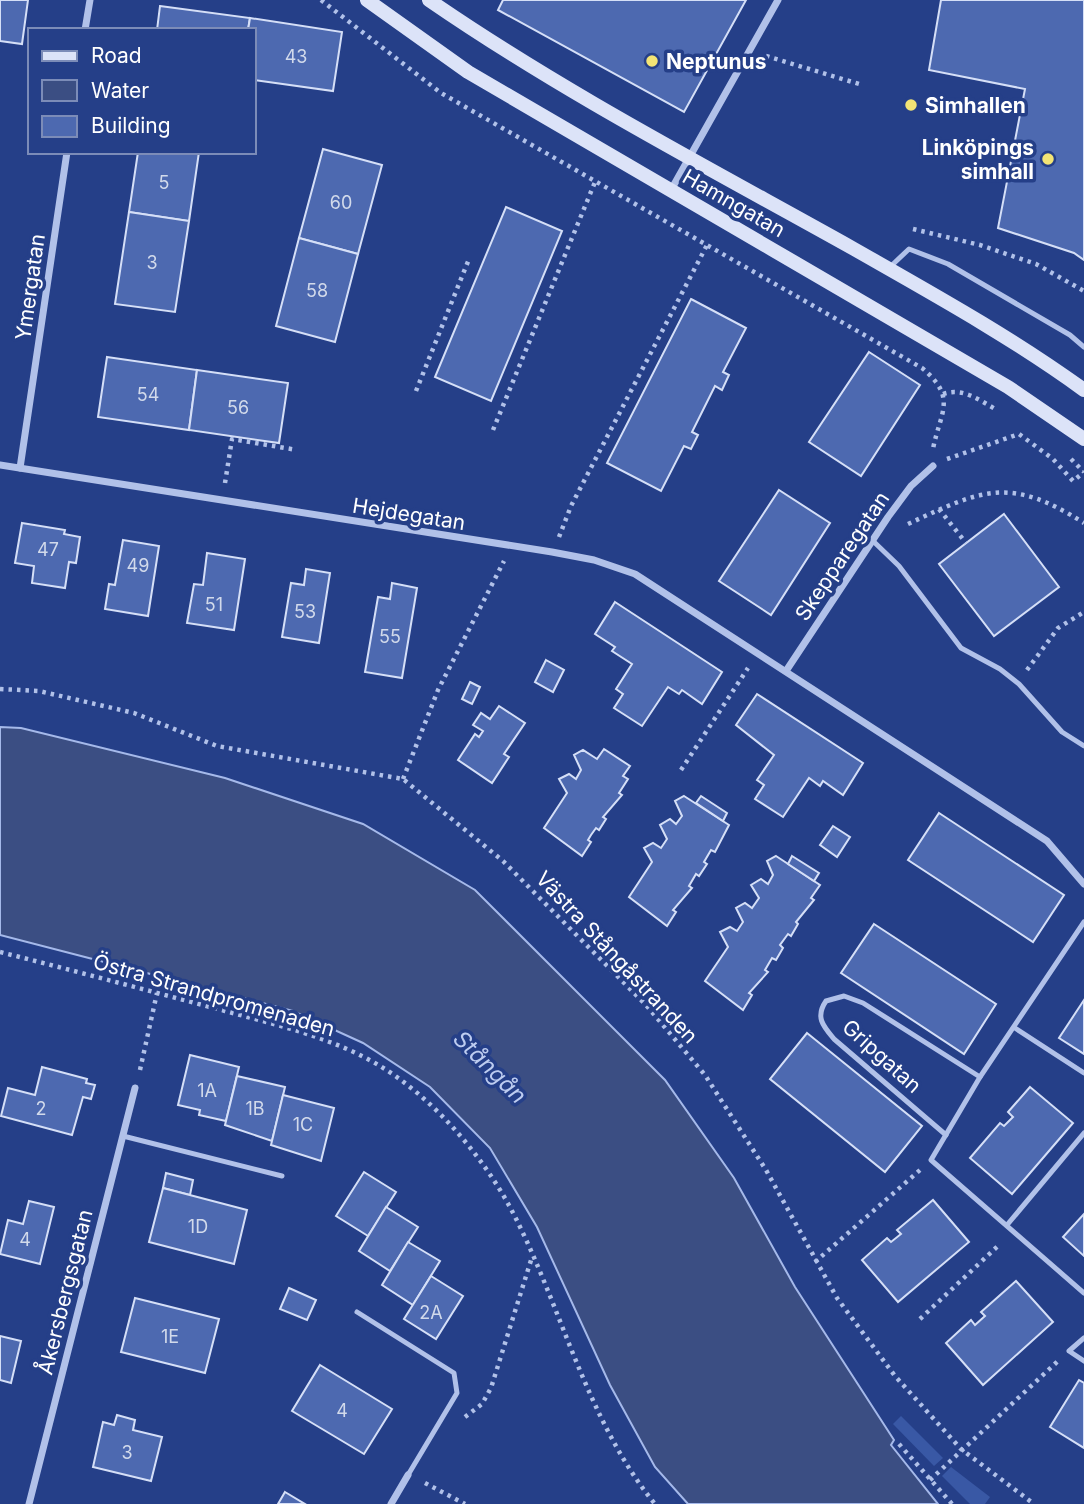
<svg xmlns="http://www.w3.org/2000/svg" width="1084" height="1504" font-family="Inter,sans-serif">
  <rect width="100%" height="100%" fill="#253f88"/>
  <g fill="#3958a5">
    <path d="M901 1416 943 1458 934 1466 893 1424Z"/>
    <path d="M951 1467 990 1497 985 1504H970L942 1476Z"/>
  </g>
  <path fill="#3b4e83" stroke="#a5b9ea" stroke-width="2" d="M0 727 21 728 225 778 363 824 475 890 665 1080 734 1178 795 1287 894 1440 891 1445 938 1504H688L655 1467 610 1385 537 1227 490 1148 430 1087 363 1043 293 1011 0 935Z"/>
  <g fill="#4d69b0" stroke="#d5dff7" stroke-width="2">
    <path d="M0 0H28L22 44 0 41Z"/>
    <path d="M503 0H746L684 112 498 10Z"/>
    <path d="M941 0H1084V260L1074 253 998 228 1025 89 929 70Z"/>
    <path d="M160 6 250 18 248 30H157Z"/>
    <path d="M250 18 342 32 333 91 254 80V30H248Z"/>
    <path d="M323 149 382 165 358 254 299 238Z"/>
    <path d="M138 152H199L189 221 129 212Z"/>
    <path d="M506 207 562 231 491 401 435 377Z"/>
    <path d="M129 212 189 221 175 312 115 304Z"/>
    <path d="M299 238 358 254 335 342 276 326Z"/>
    <path d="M691 299 746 328 723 372 729 375 722 390 715 386 692 432 698 435 691 449 684 446 661 491 607 463Z"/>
    <path d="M869 352 920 385 861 476 809 442Z"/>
    <path d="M107 357 197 370 189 430 98 417Z"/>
    <path d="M197 370 288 383 279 443 189 430Z"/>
    <path d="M779 490 830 523 771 615 719 581Z"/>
    <path d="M1004 514 1059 587 994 636 939 564Z"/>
    <path d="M22 523 65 530 64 534 80 537 76 563 69 562 65 588 32 583 34 566 15 563Z"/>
    <path d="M123 540 159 546 148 616 105 609 109 584 115 585Z"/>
    <path d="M207 553 245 559 234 630 187 623 194 584 203 585Z"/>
    <path d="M306 569 330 573 319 643 282 637 291 583 304 585Z"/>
    <path d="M392 583 417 588 402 678 365 672 378 597 390 599Z"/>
    <path d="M615 602 722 672 702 704 682 690 679 694 668 687 642 726 614 708 623 694 616 689 632 664 612 651 615 647 595 634Z"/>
    <path d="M546 660 564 670 553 692 535 682Z"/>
    <path d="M470 682 480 687 472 704 462 699Z"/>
    <path d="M757 694 863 763 843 795 823 781 820 786 809 778 783 817 755 799 764 785 757 780 774 755 736 725Z"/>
    <path d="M499 706 525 723 504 754 509 757 492 783 458 760 475 734 479 737 483 731 473 725 481 713 490 719Z"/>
    <path d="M604 749 630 766 623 776 628 779 619 793 622 795 603 817 606 819 599 830 596 828 591 835 588 840 591 842 582 856 544 828 567 793 559 779 569 774 576 779 581 770 574 755 583 750 597 759Z"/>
    <path d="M684 796 729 825 715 852 711 850 704 862 707 864 699 876 696 874 689 886 692 888 673 910 676 912 667 926 629 897 652 862 644 848 653 843 661 848 667 839 660 825 670 819 676 824 682 816 675 801Z"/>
    <path d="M701 796 727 813 723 821 696 803Z"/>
    <path d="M939 813 1064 895 1033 942 908 860Z"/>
    <path d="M833 826 850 837 837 857 820 845Z"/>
    <path d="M776 856 820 885 811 898 814 900 796 922 798 924 791 936 788 934 780 945 783 948 776 960 772 958 765 970 768 972 749 993 752 995 743 1010 705 981 728 947 720 932 730 927 737 931 743 922 736 908 745 903 752 908 759 898 751 885 761 879 768 884 773 875 767 861Z"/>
    <path d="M792 856 819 873 814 881 788 864Z"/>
    <path d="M874 924 996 1004 964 1054 841 973Z"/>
    <path d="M1084 1000V1054L1059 1038Z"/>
    <path d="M807 1033 922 1126 885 1172 770 1079Z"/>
    <path d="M190 1055 239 1067 226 1121 199 1115 200 1110 178 1105Z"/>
    <path d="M42 1067 87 1079 86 1083 95 1085 91 1099 83 1097 72 1135 1 1116 8 1088 35 1095Z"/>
    <path d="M237 1076 285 1087 272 1141 225 1125Z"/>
    <path d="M1030 1087 1073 1123 1012 1194 970 1158 1000 1123 1004 1126 1013 1117 1008 1112Z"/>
    <path d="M283 1095 334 1108 321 1161 271 1145Z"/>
    <path d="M364 1172 396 1192 368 1236 336 1216Z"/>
    <path d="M166 1173 193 1180 190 1195 163 1188Z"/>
    <path d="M163 1188 247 1210 234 1264 149 1242Z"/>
    <path d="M933 1200 969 1242 898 1302 862 1260 887 1238 891 1242 901 1234 897 1230Z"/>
    <path d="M29 1201 54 1207 40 1264 0 1254 8 1220 23 1224Z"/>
    <path d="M386 1207 418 1227 390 1271 359 1251Z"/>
    <path d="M1084 1214V1256L1063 1237Z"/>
    <path d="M408 1242 440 1261 413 1305 382 1285Z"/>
    <path d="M431 1276 463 1296 436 1339 404 1319Z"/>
    <path d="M1016 1281 1053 1322 983 1385 946 1343 971 1320 975 1325 985 1316 981 1312Z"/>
    <path d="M289 1288 316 1300 307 1320 280 1309Z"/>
    <path d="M135 1298 219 1319 205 1373 121 1352Z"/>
    <path d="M0 1336 21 1341 11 1383 0 1380Z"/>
    <path d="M320 1365 392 1409 364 1454 292 1411Z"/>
    <path d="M1079 1380 1084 1383V1448L1050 1427Z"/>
    <path d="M117 1415 135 1420 133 1430 162 1437 151 1481 93 1467 103 1422 114 1425Z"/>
    <path d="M285 1492 305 1504H278Z"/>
  </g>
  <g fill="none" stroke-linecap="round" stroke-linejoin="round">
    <g stroke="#b1c1e9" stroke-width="4.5" stroke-dasharray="3.5 5" stroke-linecap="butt">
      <path d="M321 0 441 93 922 368C958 398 940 412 933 449"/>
      <path d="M766 56 859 84"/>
      <path d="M913 229 980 245 1036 264 1084 291"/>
      <path d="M416 391 469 259"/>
      <path d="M943 394C963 387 979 400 997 410"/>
      <path d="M493 430 595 182"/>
      <path d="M947 459 1019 434 1053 459 1073 481 1084 472"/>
      <path d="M1071 459 1084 472"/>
      <path d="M225 483 232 439 297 450"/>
      <path d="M939 509 966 543"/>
      <path d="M908 524C983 489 1010 476 1084 523"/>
      <path d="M559 537 571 506 707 245"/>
      <path d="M1027 670 1058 628 1084 612"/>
      <path d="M0 689 39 691 134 713 217 746 403 779 503 861 646 1005 705 1075 766 1170 837 1298 895 1376 961 1449 1034 1504"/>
      <path d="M681 770 748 668"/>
      <path d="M403 779 438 690 504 561"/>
      <path d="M0 952C75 971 150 991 225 1011 277 1025 334 1038 380 1066 433 1098 482 1155 511 1209 561 1304 586 1420 655 1504"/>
      <path d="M140 1070 157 993"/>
      <path d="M815 1262 920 1170"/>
      <path d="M920 1319 1000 1244"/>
      <path d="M465 1417 482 1404 491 1388 532 1257"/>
      <path d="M899 1444 952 1504"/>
      <path d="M930 1480 1058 1361"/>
      <path d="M425 1483 465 1504"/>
    </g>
    <g stroke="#b1c1e9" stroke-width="5">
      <path d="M890 267 909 249 948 264 1070 335 1084 347"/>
      <path d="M872 540 899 566 961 648 1000 669 1019 684 1062 732 1084 746"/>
      <path d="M1084 922 980 1077 931 1160 1084 1293"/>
      <path d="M1015 1028 1084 1073"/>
      <path d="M946 1135 834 1039C823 1026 815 1017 826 1001L844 996 863 1003 980 1077"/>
      <path d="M123 1136 282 1176"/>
      <path d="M1007 1225 1084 1133"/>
      <path d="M357 1312 454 1373 457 1393 408 1475"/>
      <path d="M1084 1338 1069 1351 1084 1361"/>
    </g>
    <g stroke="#b1c1e9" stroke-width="7">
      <path d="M85 30 90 0"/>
      <path d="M671 190 778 0"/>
      <path d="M0 465 552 552 594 560 635 574 1047 841 1084 884"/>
      <path d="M20 468 67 152"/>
      <path d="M786 671 888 517 911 486 933 466"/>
      <path d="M29 1504 135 1088"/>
      <path d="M391 1504 408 1475"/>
    </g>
    <g stroke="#dce3f8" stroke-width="14">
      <path d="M367 0 468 72 1008 387 1084 439"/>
      <path d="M429 0C564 93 711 169 854 249 933 294 1011 337 1084 390"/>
    </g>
  </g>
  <g fill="#f3e475" stroke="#253f88" stroke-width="2.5">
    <circle cx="652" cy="61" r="7"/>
    <circle cx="911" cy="105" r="7"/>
    <circle cx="1048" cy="159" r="7"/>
  </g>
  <g text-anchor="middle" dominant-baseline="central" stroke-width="7" stroke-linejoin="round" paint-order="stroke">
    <g font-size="18" fill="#d2daeb">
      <text x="296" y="56">43</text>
      <text x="164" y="182">5</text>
      <text x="341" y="202">60</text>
      <text x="152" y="262">3</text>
      <text x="317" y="290">58</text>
      <text x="148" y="394">54</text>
      <text x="238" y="407">56</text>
      <text x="48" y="549">47</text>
      <text x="138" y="565">49</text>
      <text x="214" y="604">51</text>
      <text x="305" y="611">53</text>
      <text x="390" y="636">55</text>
      <text x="207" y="1090">1A</text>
      <text x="41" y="1108">2</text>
      <text x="255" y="1108">1B</text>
      <text x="303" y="1124">1C</text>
      <text x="198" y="1226">1D</text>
      <text x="25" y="1239">4</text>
      <text x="431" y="1312">2A</text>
      <text x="170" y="1336">1E</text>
      <text x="342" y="1410">4</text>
      <text x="127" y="1452">3</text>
    </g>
    <g font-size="21" font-weight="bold" fill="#fff" stroke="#253f88" text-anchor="start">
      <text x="666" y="61">Neptunus</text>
      <text x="925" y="105">Simhallen</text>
      <text x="1034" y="147" text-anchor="end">Linköpings<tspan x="1034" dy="24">simhall</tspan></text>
    </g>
    <g font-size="21" fill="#fff" stroke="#253f88">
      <text transform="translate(734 203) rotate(30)">Hamngatan</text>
      <text transform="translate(30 287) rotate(-82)">Ymergatan</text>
      <text transform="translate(409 514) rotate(9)">Hejdegatan</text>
      <text transform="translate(842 556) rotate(-56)">Skepparegatan</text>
      <text transform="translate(617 957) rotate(47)">Västra Stångåstranden</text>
      <text transform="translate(214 995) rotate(16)">Östra Strandpromenaden</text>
      <text transform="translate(882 1056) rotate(42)">Gripgatan</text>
      <text transform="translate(65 1292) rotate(-76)">Åkersbergsgatan</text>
    </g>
    <g font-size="23" font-style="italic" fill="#bdccf0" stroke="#253f88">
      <text transform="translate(490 1067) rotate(45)">Stångån</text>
    </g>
  </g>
  <rect x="28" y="28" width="228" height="126" fill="#253f88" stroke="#7c8cb8" stroke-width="2"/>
  <rect x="42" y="51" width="35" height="10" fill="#dce3f8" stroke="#7c8cb8" stroke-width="2"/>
  <text x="91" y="63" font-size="21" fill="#ffffff">Road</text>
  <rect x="42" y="80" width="35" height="21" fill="#3b4e83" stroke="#7c8cb8" stroke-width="2"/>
  <text x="91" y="98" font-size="21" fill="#ffffff">Water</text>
  <rect x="42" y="116" width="35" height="21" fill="#4d69b0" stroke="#7c8cb8" stroke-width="2"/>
  <text x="91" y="133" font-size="21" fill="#ffffff">Building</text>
</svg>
